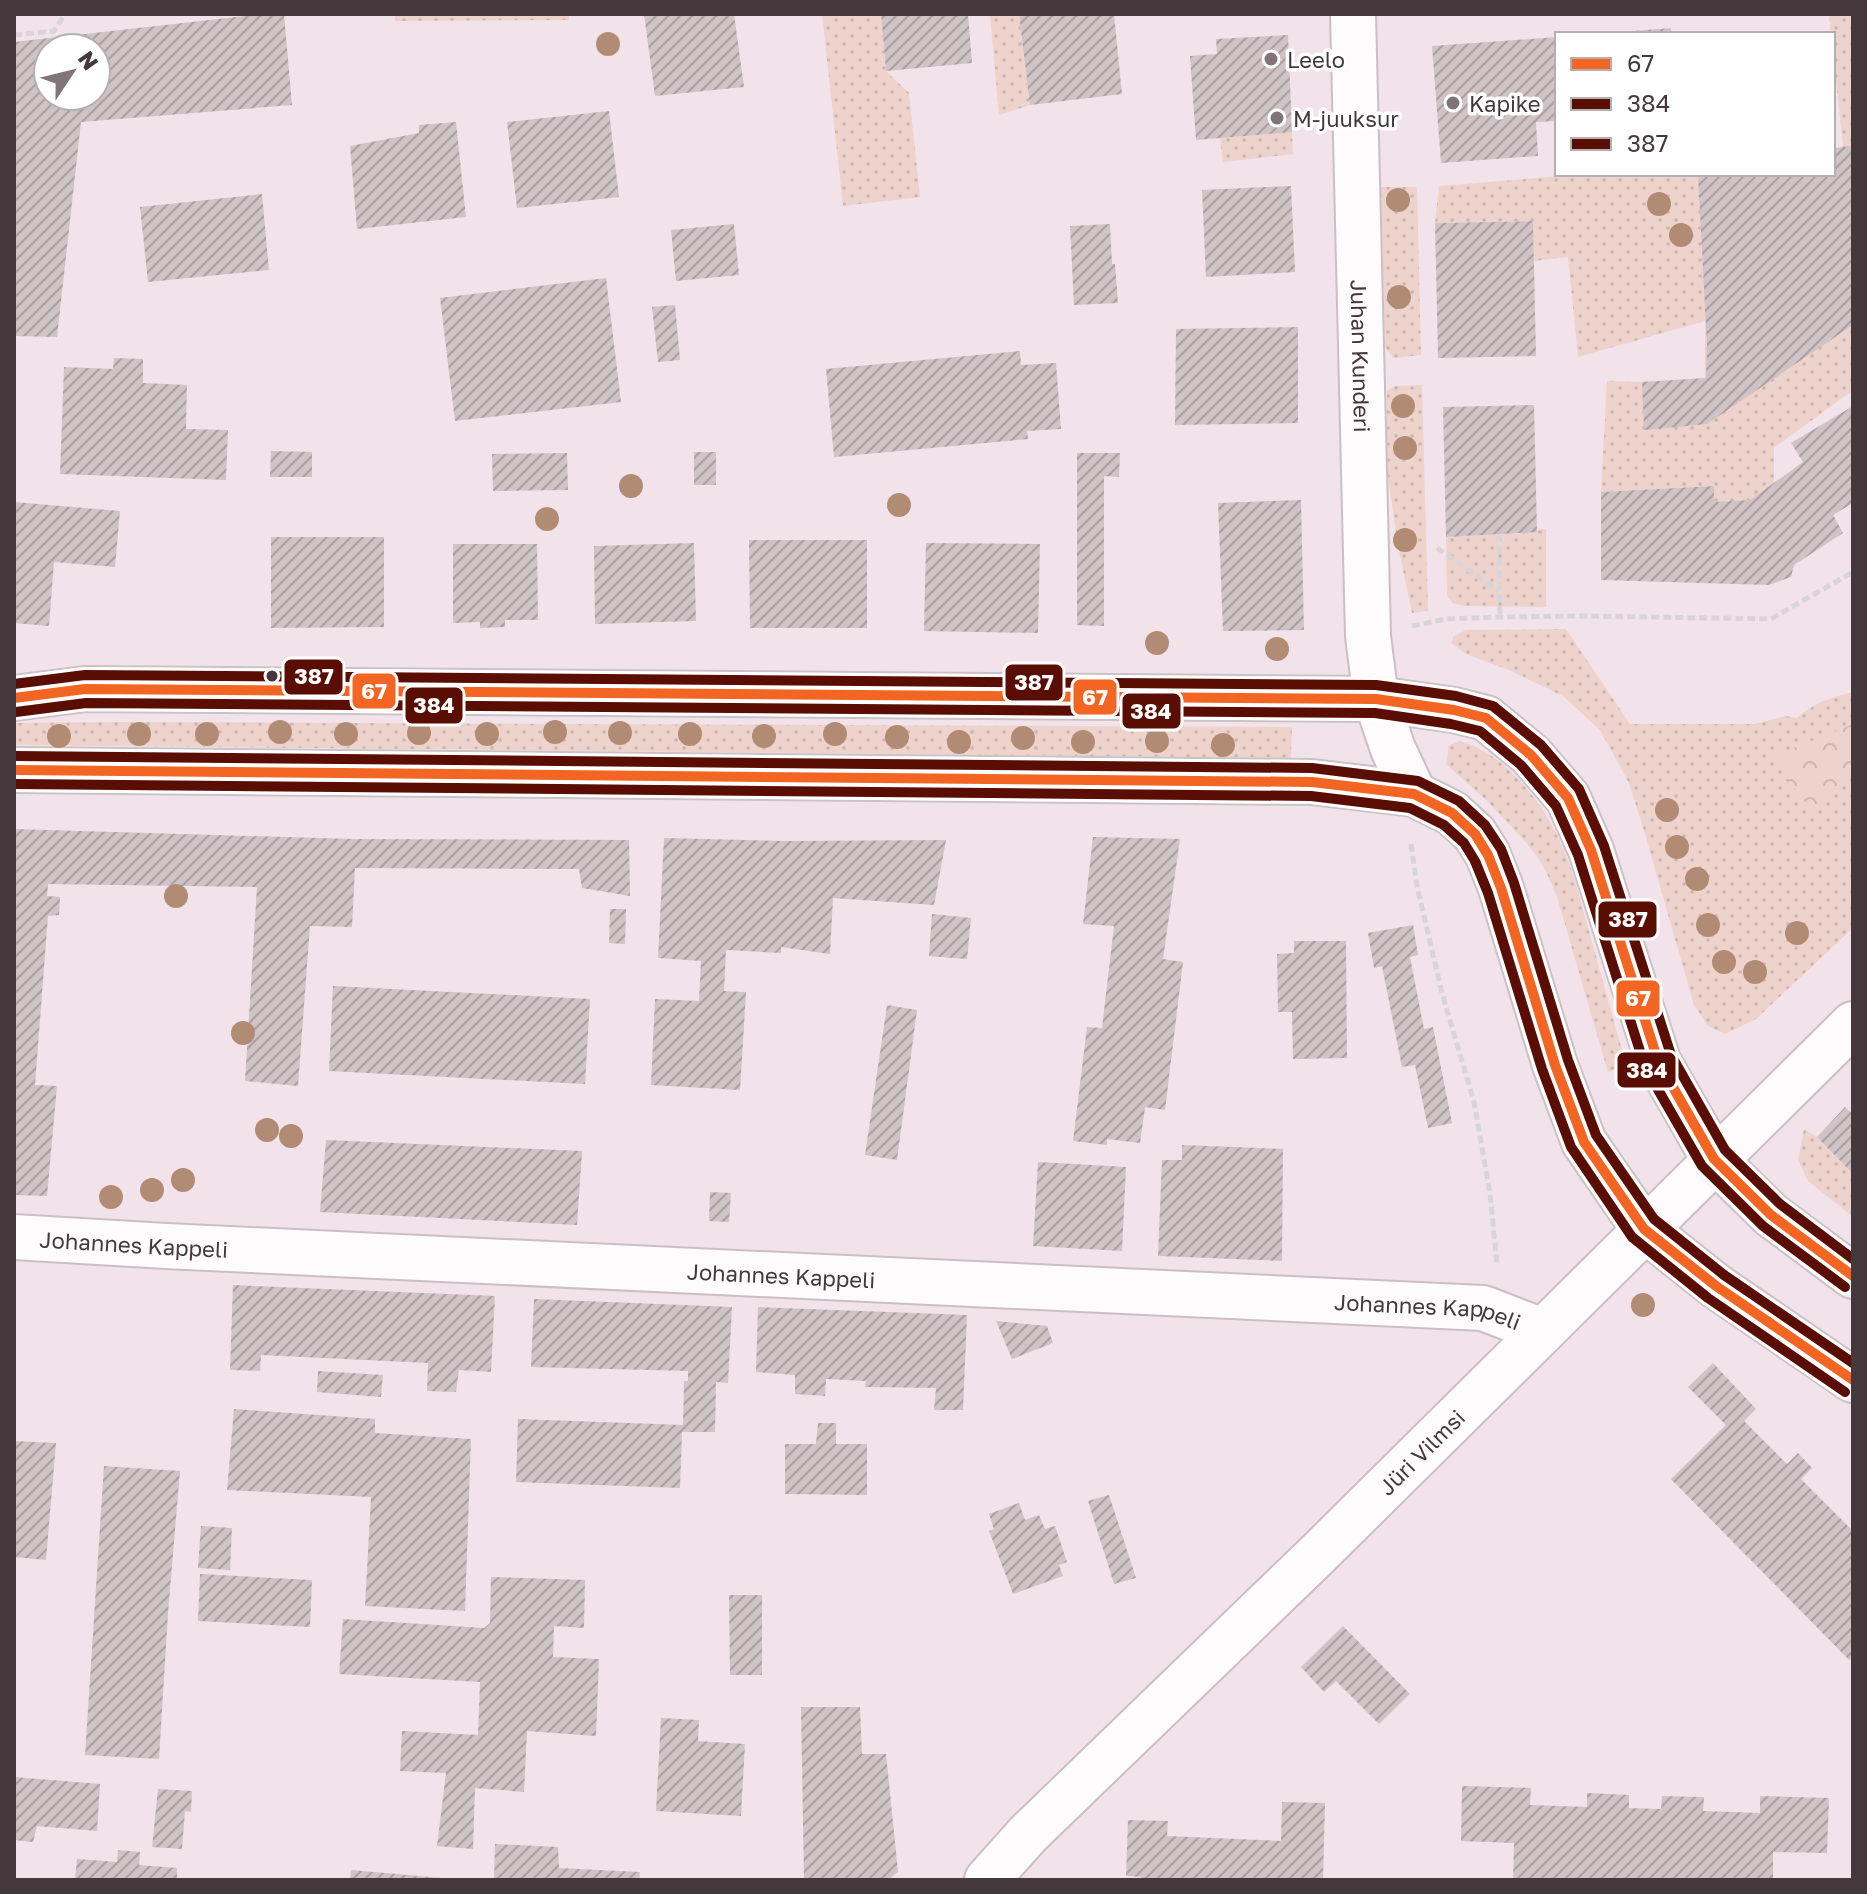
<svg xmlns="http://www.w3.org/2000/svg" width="1867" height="1894" font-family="'Golos Text',sans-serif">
  <defs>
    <pattern id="grass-dots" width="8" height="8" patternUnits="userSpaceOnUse" patternTransform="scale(2)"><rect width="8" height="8" fill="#edd3cb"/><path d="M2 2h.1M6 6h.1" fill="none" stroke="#ccb6af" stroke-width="1.8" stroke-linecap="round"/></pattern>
    <pattern id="park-crowns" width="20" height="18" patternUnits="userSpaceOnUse" patternTransform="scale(2)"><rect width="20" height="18" fill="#edd3cb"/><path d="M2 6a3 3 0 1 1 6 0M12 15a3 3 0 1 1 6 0" fill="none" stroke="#ccb6af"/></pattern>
    <pattern id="building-hatch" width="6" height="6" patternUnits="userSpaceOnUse" patternTransform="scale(2)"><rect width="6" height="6" fill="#d0c3c6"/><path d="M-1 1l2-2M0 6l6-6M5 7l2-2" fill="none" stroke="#aa9fa2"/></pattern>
  </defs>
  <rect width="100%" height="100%" fill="#f2e2e9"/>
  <g fill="url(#grass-dots)">
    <path d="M395 14H569V20L395 21Z"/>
    <path d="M822 14H881L886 71 909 93 920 197 843 206Z"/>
    <path d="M990 14H1019L1030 105 999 115Z"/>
    <path d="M1829 14H1853V390L1774 448V483L1750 500 1714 502 1713 486 1601 492 1607 381 1642 382 1705 378V321L1578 357 1568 257 1534 261 1533 221 1435 223 1439 186 1587 174H1833L1843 146 1833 53V34H1831Z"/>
    <path d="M1292 132 1293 154 1223 162 1220 138Z"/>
    <path d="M1381 187H1417L1421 355 1393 358 1385 347Z"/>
    <path d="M1422 385 1428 611 1412 613 1397 541 1387 469V391L1395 386Z"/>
    <path d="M1546 529V607L1463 606 1453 603 1447 596 1446 537Z"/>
    <path d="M1566 629 1630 724H1755L1786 716 1797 718C1815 702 1830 698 1853 692V928L1756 1019 1725 1034 1708 1026 1694 1005 1643 827 1629 783 1600 730 1563 696 1509 670 1466 654 1451 643 1454 636 1466 630Z"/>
    <path d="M125 722 1292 727 1291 758 14 745V723Z"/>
    <path d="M1459 741C1502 750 1543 803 1560 841 1574 871 1581 903 1590 935 1602 978 1614 1021 1626 1065L1608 1072 1557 897 1548 876 1539 859 1524 840 1486 800 1446 764 1449 746Z"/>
    <path d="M1804 1129 1817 1137 1853 1174V1217L1808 1181 1798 1160Z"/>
  </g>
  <path fill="url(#park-crowns)" d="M1851 725 1853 730V773L1810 809 1771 757Z"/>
  <g fill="url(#building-hatch)" fill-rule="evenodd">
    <path d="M263 14H284L292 105 81 122 57 337 14 336V42ZM48 48H96V96H48Z"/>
    <path d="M644 14H734L744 87 655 96Z"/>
    <path d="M881 14H968L972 63 886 71Z"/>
    <path d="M1019 14H1114L1122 94 1030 105Z"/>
    <path d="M1671 28V34H1620V32Z"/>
    <path d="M1288 35 1292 132 1196 140 1190 56 1217 54 1216 39Z"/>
    <path d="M1557 37V121L1536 122 1538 156 1441 163 1432 46Z"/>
    <path d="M609 111 619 197 517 208 507 122Z"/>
    <path d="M456 122 466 217 357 229 350 146 419 133V125Z"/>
    <path d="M1853 146V323L1850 327 1707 424 1644 430 1642 382 1706 378 1707 345 1698 174H1833V148Z"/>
    <path d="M1291 186 1295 272 1206 277 1202 190Z"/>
    <path d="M262 194 269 270 148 282 140 207Z"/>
    <path d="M1533 221 1536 356 1438 358 1435 223Z"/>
    <path d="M734 224 739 275 676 281 671 230Z"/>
    <path d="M1110 224 1112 264H1115L1118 303 1074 305 1070 226Z"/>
    <path d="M606 278 621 402 455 421 440 298Z"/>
    <path d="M675 305 680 360 658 362 652 307Z"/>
    <path d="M1298 327V423L1175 425 1176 329Z"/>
    <path d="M1020 351 1021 365 1056 363 1061 429 1027 431 1028 439 834 457 826 369Z"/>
    <path d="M114 358 143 359V383L187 385 186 429 228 430 226 480 60 474 64 367 113 369Z"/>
    <path d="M1534 405 1537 532 1446 537 1443 407Z"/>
    <path d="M1853 406V503L1833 515 1843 533 1794 565 1791 577 1769 585 1601 580V492L1714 486V502L1750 500 1803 462 1791 443Z"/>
    <path d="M271 451 312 452V477H270Z"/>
    <rect x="694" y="452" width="22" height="33"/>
    <path d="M567 453 568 490 493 491 492 454Z"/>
    <path d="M1077 453H1120L1119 477 1104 476V626L1077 625Z"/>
    <path d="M1301 500 1304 630 1223 631 1218 503Z"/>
    <path d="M14 502 120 511 115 567 54 562 49 626 14 623Z"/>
    <path d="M271 537H384V627L271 628Z"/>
    <path d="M749 540H867V628H750Z"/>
    <path d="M694 543 696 621 595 624 594 546Z"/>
    <path d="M926 543 1040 544 1038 633 924 631Z"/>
    <path d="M453 544H537L538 620H505V627L480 628V622L453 623Z"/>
    <path d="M14 829 353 839 629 840 630 896 582 888 579 869 355 868 352 927 310 926 298 1086 245 1081 257 887 48 884 47 896 60 897 59 915 48 916 35 1085 57 1086 47 1196 14 1195Z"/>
    <path d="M1093 837 1180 839 1163 959 1183 962 1165 1110 1145 1107 1140 1143 1107 1139V1145L1073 1141 1087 1027 1102 1028 1114 926 1083 924Z"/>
    <path d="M664 838 787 841 946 840 934 905 833 898 830 954 781 947V953L726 950 724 991 746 992 740 1090 651 1085 655 999 699 1001 701 961 658 958Z"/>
    <path d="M610 909H626L625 944 609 943Z"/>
    <path d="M932 914 971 918 967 959 929 956Z"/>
    <path d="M1413 925 1418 955 1410 957 1424 1029 1433 1027 1452 1123 1428 1128 1415 1065 1402 1067 1382 966 1374 968 1368 933Z"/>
    <path d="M1294 941H1346L1347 1058 1293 1059 1292 1012H1278L1277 954 1294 953Z"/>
    <path d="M333 986 590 999 585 1084 329 1071Z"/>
    <path d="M887 1005 917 1010 897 1160 865 1155Z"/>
    <path d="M1845 1107 1853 1114V1174L1817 1137Z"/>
    <path d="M326 1140 582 1151 577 1225 320 1212Z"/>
    <path d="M1182 1145 1283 1149 1282 1261 1158 1256 1162 1160H1182Z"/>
    <path d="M1038 1162 1126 1167 1122 1251 1033 1246Z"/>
    <path d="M710 1192 731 1193 729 1222 709 1221Z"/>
    <path d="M233 1285 495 1296 491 1372 459 1370 456 1392 427 1391 428 1363 261 1355 260 1371 230 1370Z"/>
    <path d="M534 1299 732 1307 728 1383 716 1382 715 1432H682L680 1488 516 1482 518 1419 683 1425 684 1381H688V1371L531 1367Z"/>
    <path d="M758 1307 967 1315 963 1410H934L936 1388 865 1387 866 1381 826 1379 825 1396 795 1394V1375L756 1372Z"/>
    <path d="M996 1321 1047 1326 1053 1343 1012 1359Z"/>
    <path d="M1713 1363 1756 1409 1744 1421 1787 1464 1798 1453 1812 1468 1801 1479 1851 1529 1853 1527V1657L1849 1660 1671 1479 1726 1425 1688 1387Z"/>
    <path d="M318 1371 383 1375 381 1397 317 1392Z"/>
    <path d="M234 1409 375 1419V1433L471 1439 465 1611 365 1606 371 1497 227 1490Z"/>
    <path d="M818 1423H836V1444H867V1495L785 1494V1444H816Z"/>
    <path d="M14 1441 56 1443 46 1560 14 1557Z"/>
    <path d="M104 1466 180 1471 168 1613 159 1759 85 1755Z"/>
    <path d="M1109 1495 1136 1578 1114 1584 1088 1501Z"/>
    <path d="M1019 1503 1025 1520 1039 1515 1045 1529 1055 1526 1067 1562 1059 1565 1063 1576 1013 1594 989 1531 994 1529 989 1514Z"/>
    <path d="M201 1526 232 1528 230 1570 198 1568Z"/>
    <path d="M200 1574 312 1580 310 1627 198 1621Z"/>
    <path d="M491 1577 585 1580 584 1628 554 1626 553 1657 599 1659 596 1736 527 1731 524 1792 475 1788 473 1849 437 1846 446 1773 400 1771 402 1731 478 1735 480 1682 339 1674 343 1619 484 1628 490 1623Z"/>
    <path d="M729 1595H762V1675H730Z"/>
    <path d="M1343 1626 1410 1694 1379 1724 1336 1681 1324 1692 1301 1667Z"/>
    <path d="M801 1707H860L862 1754H886L898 1872 888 1880H804Z"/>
    <path d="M661 1718 699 1720 698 1741 745 1744 741 1816 656 1811Z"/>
    <path d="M14 1777 100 1784 97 1831 37 1826 33 1842 14 1840Z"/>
    <path d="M1462 1786 1531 1788 1530 1805 1587 1807V1793L1629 1795V1808L1661 1809 1662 1796 1704 1797 1703 1811 1760 1813V1796L1829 1798 1827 1853 1773 1852V1880H1513L1514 1843 1461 1841Z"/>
    <path d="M158 1789 192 1791 191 1812 185 1811 182 1849 152 1847Z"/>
    <path d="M1282 1802 1325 1803 1323 1880H1141V1877L1126 1876 1128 1820 1168 1821 1167 1836 1281 1841Z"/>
    <path d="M495 1844 558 1847 559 1868 640 1872 639 1880H494Z"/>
    <path d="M118 1850 140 1852 139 1865 177 1868V1880H75L77 1859 117 1862Z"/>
    <path d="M351 1870 442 1878V1880H350Z"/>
  </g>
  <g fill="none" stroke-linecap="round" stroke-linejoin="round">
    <g stroke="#ccbfc4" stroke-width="48">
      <g id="minor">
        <path id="s1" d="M1353 14 1368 636 1376 699 1393 749 1414 794"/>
        <path id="s2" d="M14 1237 166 1246 1483 1308 1543 1331"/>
        <path id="s3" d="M987 1880 1028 1834 1320 1552 1853 1024"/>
      </g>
    </g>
    <g stroke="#cac2c5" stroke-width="48">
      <g id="major">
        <path d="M14 698 85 689 1376 699 1454 710 1486 718 1531 755 1568 798 1591 850 1658 1061 1714 1159 1771 1215 1853 1276"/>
        <path d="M14 770 1312 782 1414 794 1452 813 1475 834 1488 855 1501 888 1555 1065 1584 1142 1644 1229 1716 1286 1853 1380"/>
      </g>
    </g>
    <g stroke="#d9d5d7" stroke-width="5" stroke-dasharray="8 4" stroke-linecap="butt">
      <path d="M14 35 54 31 65 14"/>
      <path d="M1499 534 1500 617"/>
      <path d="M1437 548 1499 591"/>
      <path d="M1412 626 1446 619 1500 617 1581 616 1771 619 1853 572"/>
      <path d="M1411 844 1417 886 1442 993 1474 1102 1490 1193 1497 1264"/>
    </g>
    <use href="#minor" stroke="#fdfbfc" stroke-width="44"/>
    <use href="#major" stroke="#f3ebf2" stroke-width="44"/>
    <g stroke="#fff" stroke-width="16">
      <g id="bus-1">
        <path d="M14 698 85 689 1376 699 1454 710 1486 718 1531 755 1568 798 1591 850 1658 1061 1714 1159 1771 1215 1853 1276"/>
        <path d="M14 770 1312 782 1414 794 1452 813 1475 834 1488 855 1501 888 1555 1065 1584 1142 1644 1229 1716 1286 1853 1380"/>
      </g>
    </g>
    <g stroke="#fff" stroke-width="16">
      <g id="bus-2">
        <path d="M16 712 86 703 1375 713 1451 724 1480 731 1521 765 1556 806 1578 855 1645 1067 1702 1166 1763 1226 1845 1287"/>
        <path d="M14 784 1311 796 1410 808 1444 825 1464 843 1475 861 1488 893 1542 1069 1571 1147 1632 1237 1708 1298 1845 1392"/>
      </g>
    </g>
    <g stroke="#fff" stroke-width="16">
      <g id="bus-3">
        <path d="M14 684 85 675 1376 685 1456 696 1493 706 1541 745 1579 789 1604 846 1671 1055 1725 1150 1780 1204 1853 1259"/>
        <path d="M14 756 1312 768 1418 781 1459 801 1485 825 1501 849 1514 883 1568 1060 1596 1135 1654 1219 1724 1275 1853 1363"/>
      </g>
    </g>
    <use href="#bus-1" stroke="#f26522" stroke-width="10"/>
    <use href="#bus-2" stroke="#5a0e03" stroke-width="10"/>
    <use href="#bus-3" stroke="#5a0e03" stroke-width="10"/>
  </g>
  <g fill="#b28b75">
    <circle cx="608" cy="44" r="12"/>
    <circle cx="1398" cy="200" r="12"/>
    <circle cx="1659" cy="204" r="12"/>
    <circle cx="1681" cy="235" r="12"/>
    <circle cx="1399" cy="297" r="12"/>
    <circle cx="1403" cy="406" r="12"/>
    <circle cx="1405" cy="448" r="12"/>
    <circle cx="631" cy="486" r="12"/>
    <circle cx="899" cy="505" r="12"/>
    <circle cx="547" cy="519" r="12"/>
    <circle cx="1405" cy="540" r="12"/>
    <circle cx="1157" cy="643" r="12"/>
    <circle cx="1277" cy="649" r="12"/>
    <circle cx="280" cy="732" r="12"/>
    <circle cx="555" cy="732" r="12"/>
    <circle cx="419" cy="733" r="12"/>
    <circle cx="620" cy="733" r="12"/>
    <circle cx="139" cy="734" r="12"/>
    <circle cx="207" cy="734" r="12"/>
    <circle cx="346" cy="734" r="12"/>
    <circle cx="487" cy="734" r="12"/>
    <circle cx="690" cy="734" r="12"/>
    <circle cx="835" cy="734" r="12"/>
    <circle cx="59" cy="736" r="12"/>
    <circle cx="764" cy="736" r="12"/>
    <circle cx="897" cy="737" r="12"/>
    <circle cx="1023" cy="738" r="12"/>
    <circle cx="1157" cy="741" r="12"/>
    <circle cx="959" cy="742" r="12"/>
    <circle cx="1083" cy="742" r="12"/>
    <circle cx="1223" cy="745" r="12"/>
    <circle cx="1667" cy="810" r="12"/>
    <circle cx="1677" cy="847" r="12"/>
    <circle cx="1697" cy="879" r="12"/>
    <circle cx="176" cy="896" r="12"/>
    <circle cx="1708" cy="925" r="12"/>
    <circle cx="1797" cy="933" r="12"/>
    <circle cx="1724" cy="962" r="12"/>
    <circle cx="1755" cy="972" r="12"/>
    <circle cx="243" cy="1033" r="12"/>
    <circle cx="267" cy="1130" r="12"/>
    <circle cx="291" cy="1136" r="12"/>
    <circle cx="183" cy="1180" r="12"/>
    <circle cx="152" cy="1190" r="12"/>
    <circle cx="111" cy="1197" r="12"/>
    <circle cx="1643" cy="1305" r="12"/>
  </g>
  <g fill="#817479" stroke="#fff" stroke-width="3">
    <circle cx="1271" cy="59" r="8"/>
    <circle cx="1453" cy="103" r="8"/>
    <circle cx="1277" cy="118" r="8"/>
  </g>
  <circle fill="#44383d" stroke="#fff" stroke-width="3" cx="272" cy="676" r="7"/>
  <g text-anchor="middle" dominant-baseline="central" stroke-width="7" stroke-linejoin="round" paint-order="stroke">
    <g font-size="22" fill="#44383d" stroke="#fff" text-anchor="start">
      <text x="1287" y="59">Leelo</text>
      <text x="1469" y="103">Kapike</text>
      <text x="1293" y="118">M-juuksur</text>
    </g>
    <g font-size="22" fill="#44383d" stroke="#fff">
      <text stroke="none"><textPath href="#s1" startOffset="342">Juhan Kunderi</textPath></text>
      <text stroke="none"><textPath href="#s2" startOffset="120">Johannes Kappeli</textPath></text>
      <text stroke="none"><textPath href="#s2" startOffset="768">Johannes Kappeli</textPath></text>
      <text stroke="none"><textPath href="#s2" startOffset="1416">Johannes Kappeli</textPath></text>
      <text stroke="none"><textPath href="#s3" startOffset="610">Jüri Vilmsi</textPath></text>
    </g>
  </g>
  <g stroke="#fff" stroke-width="3">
    <rect x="283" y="658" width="61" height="38" rx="8" fill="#5a0e03"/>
    <rect x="1004" y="663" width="60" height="39" rx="8" fill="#5a0e03"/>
    <rect x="351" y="672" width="46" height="38" rx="8" fill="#f26522"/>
    <rect x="1072" y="678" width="46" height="38" rx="8" fill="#f26522"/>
    <rect x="404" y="686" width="60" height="39" rx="8" fill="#5a0e03"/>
    <rect x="1121" y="692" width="61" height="38" rx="8" fill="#5a0e03"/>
    <rect x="1597" y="900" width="61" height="39" rx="8" fill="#5a0e03"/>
    <rect x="1615" y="979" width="46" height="39" rx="8" fill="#f26522"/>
    <rect x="1616" y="1051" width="61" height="38" rx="8" fill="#5a0e03"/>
  </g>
  <g font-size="22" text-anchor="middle" font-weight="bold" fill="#fff">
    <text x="314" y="684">387</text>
    <text x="1034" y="690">387</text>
    <text x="374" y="699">67</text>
    <text x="1095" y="705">67</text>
    <text x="434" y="713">384</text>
    <text x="1151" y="719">384</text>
    <text x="1628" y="927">387</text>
    <text x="1638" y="1006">67</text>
    <text x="1647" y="1078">384</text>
  </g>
  <rect width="1867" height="1894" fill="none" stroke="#44383d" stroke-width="32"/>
  <rect x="1555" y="32" width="280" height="144" fill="#ffffff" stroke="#b4afb1" stroke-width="2"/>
  <rect x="1571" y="58" width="40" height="12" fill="#f26522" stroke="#b4afb1" stroke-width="2"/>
  <text x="1627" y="72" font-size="24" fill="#44383d">67</text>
  <rect x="1571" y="98" width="40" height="12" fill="#5a0e03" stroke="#b4afb1" stroke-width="2"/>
  <text x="1627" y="112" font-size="24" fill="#44383d">384</text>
  <rect x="1571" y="138" width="40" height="12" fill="#5a0e03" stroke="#b4afb1" stroke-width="2"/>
  <text x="1627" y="152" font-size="24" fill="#44383d">387</text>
  <g transform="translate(72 72) rotate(55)"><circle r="38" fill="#ffffff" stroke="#b4afb1" stroke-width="2"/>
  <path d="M0-6L14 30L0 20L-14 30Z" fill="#817479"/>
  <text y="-12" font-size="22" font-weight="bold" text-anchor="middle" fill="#44383d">N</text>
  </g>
</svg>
